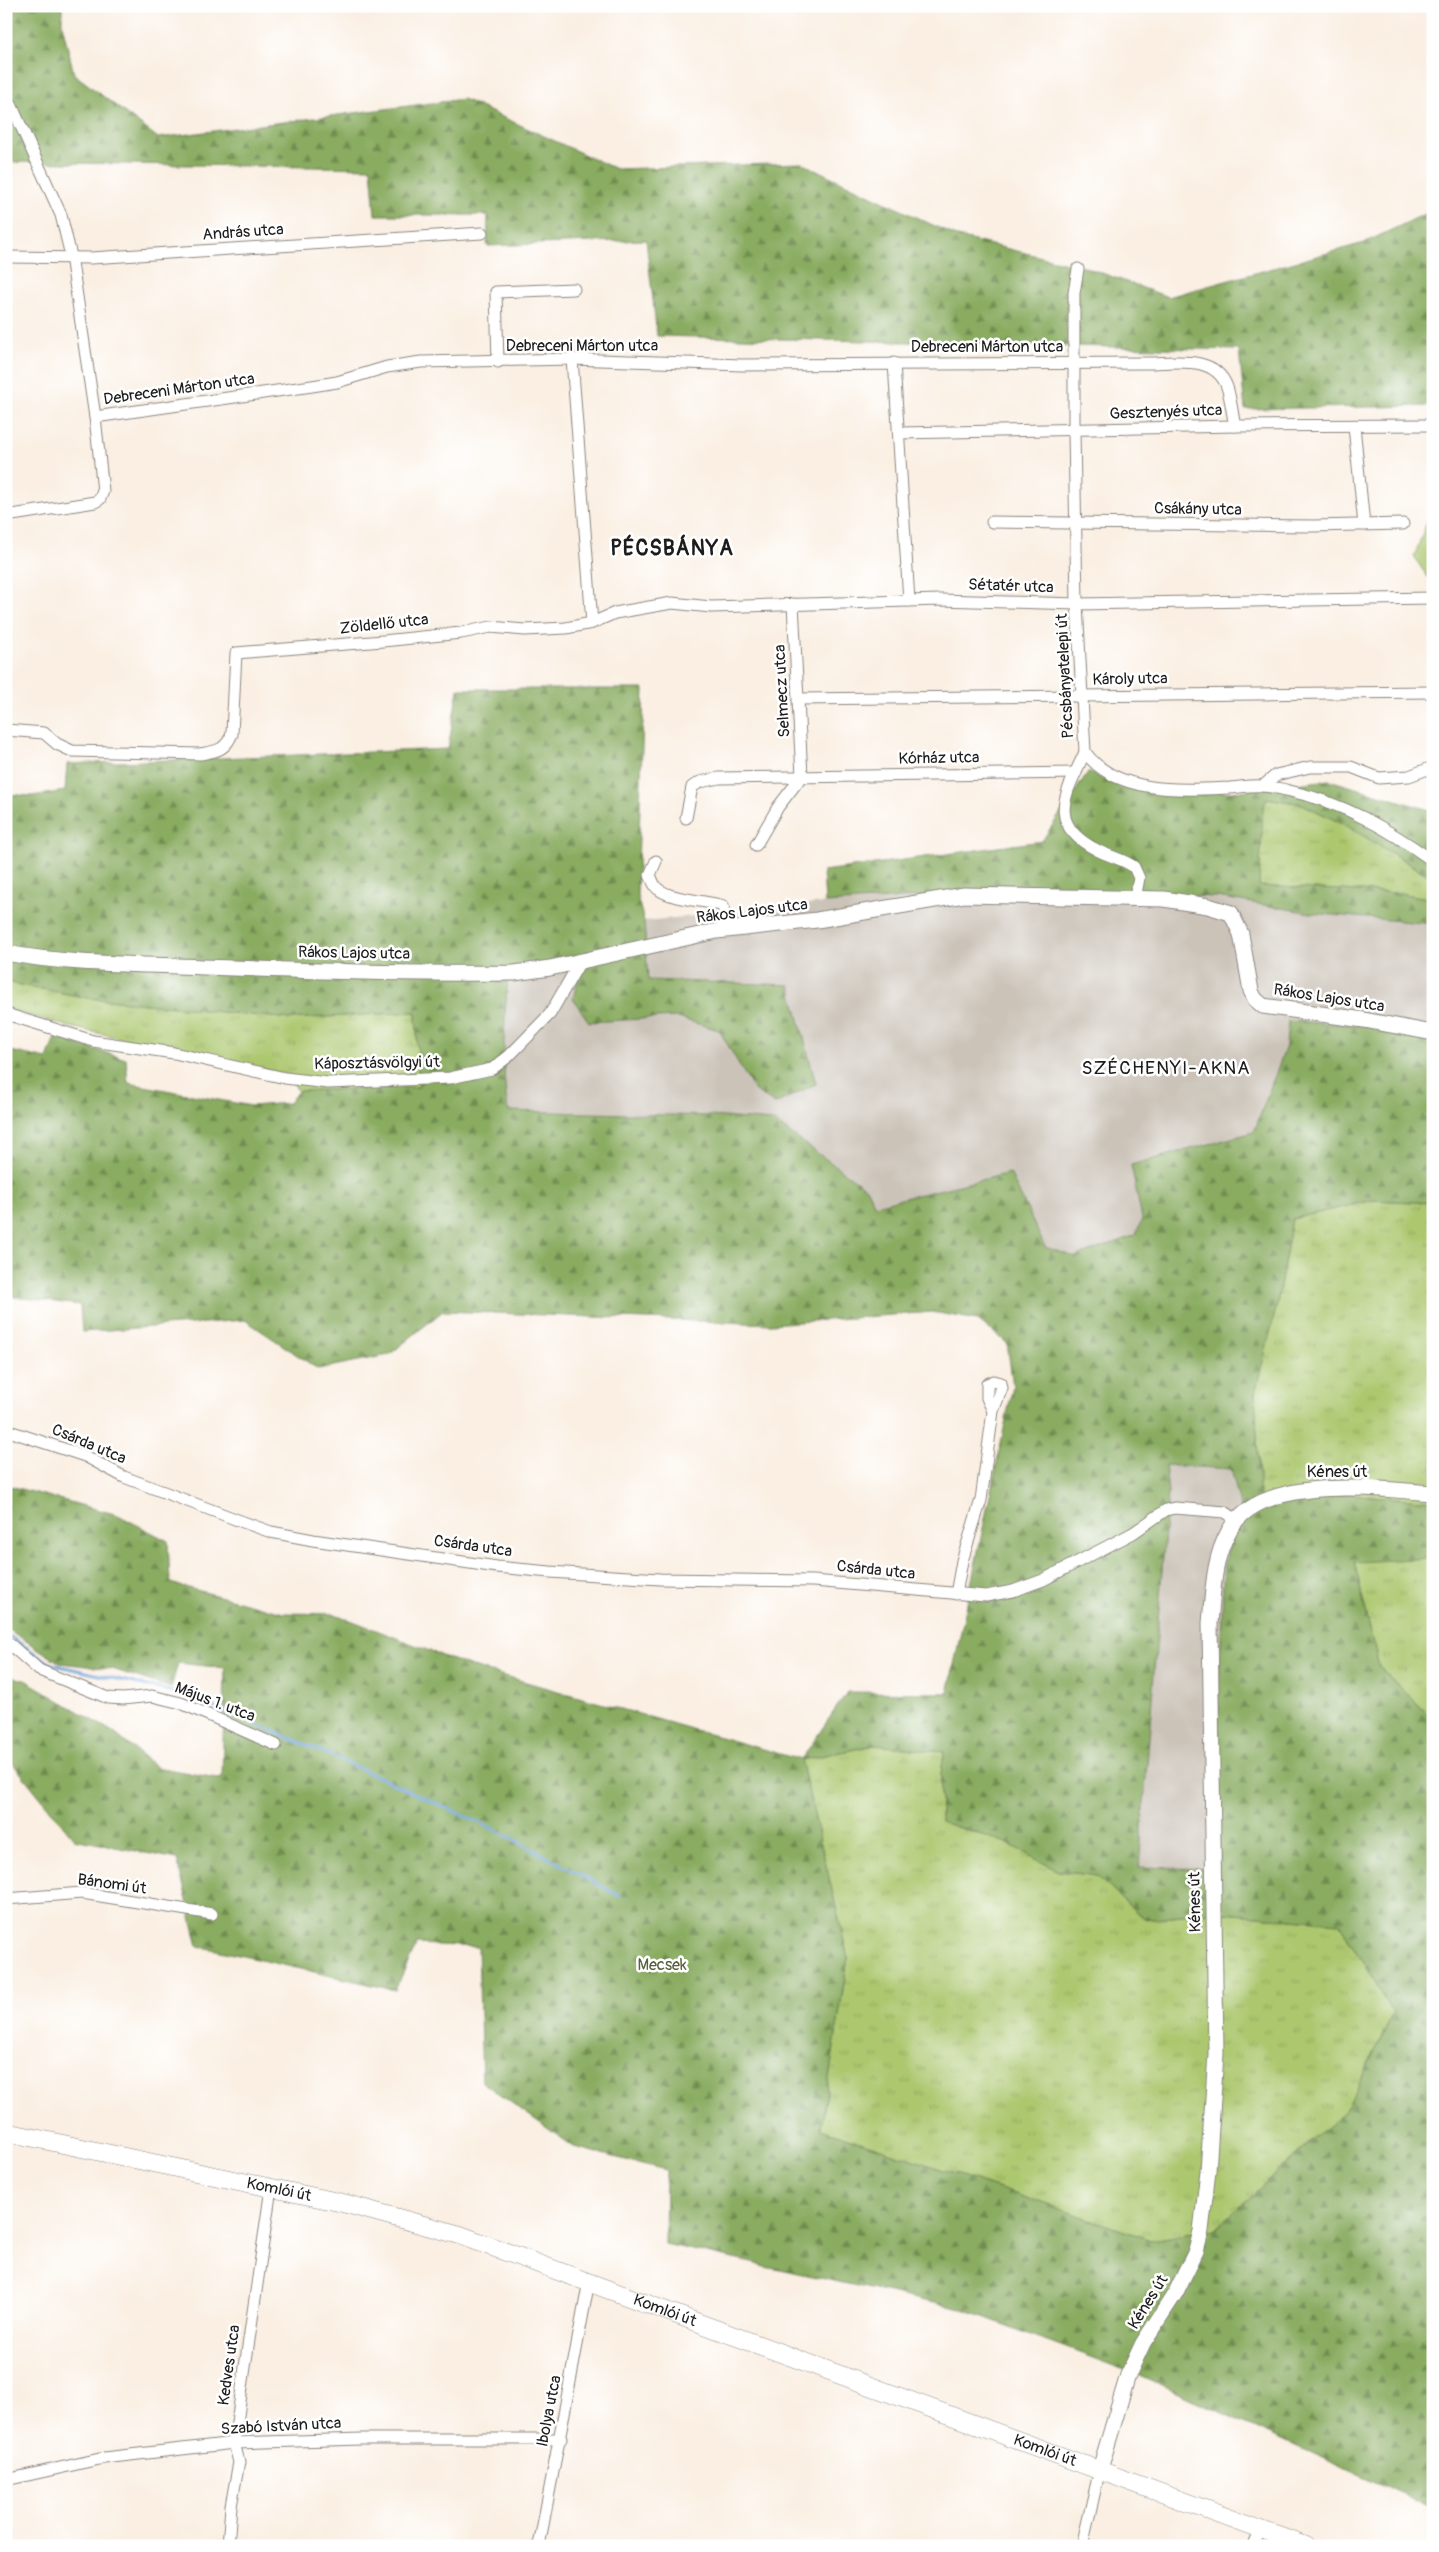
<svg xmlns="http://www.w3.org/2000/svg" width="1439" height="2552" font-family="Pangolin,sans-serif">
  <defs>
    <pattern id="grass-tufts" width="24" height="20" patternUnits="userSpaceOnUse" patternTransform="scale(1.25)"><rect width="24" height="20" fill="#acc76e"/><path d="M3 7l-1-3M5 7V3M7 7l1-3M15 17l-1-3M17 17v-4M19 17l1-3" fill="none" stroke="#93aa5f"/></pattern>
    <pattern id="forest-firs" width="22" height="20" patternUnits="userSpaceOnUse" patternTransform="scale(1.25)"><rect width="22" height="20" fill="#89ac61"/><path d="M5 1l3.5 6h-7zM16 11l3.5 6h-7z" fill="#6f8b4f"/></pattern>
  </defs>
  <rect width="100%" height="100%" fill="#fff"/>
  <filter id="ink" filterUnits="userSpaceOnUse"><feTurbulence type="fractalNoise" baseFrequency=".02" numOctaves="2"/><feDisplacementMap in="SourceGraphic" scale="10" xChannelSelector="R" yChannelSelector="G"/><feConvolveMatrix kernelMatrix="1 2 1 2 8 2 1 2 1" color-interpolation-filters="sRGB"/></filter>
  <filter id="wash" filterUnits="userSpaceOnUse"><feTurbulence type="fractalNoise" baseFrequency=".0096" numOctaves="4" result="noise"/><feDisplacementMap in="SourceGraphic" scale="20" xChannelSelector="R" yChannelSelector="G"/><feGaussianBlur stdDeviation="1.12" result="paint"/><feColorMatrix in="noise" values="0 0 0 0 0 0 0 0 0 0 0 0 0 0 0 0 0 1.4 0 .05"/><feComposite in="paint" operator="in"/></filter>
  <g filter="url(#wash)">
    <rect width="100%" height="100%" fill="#faefe2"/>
    <g fill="#cbc3b8">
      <path d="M1034 890 1217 897 1311 913 1433 924V1033L1288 1021 1286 1046 1254 1132 1131 1165 1142 1219 1136 1235 1075 1257 1045 1247 1010 1174 875 1205 866 1188 710 1116 508 1111 504 1085 503 1026 508 978 582 967 589 1022 675 1017 719 1030 754 1090 790 985 648 980 644 921 825 903Z"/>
      <path d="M1165 1465 1231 1469 1240 1505 1224 1565 1212 1869 1139 1867 1168 1493Z"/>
    </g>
    <g fill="url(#grass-tufts)" stroke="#647245">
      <path d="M1267 798 1302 804 1347 826 1433 878V899L1399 893 1259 886 1263 807Z"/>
      <path d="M6 982 88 998 290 1019 416 1012 419 1087 298 1091 289 1075 70 1027 6 1009Z"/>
      <path d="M1374 1200 1433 1203V1501L1310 1491 1260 1501 1255 1393 1277 1304 1292 1219Z"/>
      <path d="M1433 1558V1719L1379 1667 1354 1561Z"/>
      <path d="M875 1745 944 1752 941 1774V1822L1007 1843 1058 1871 1097 1876 1144 1919 1211 1912 1339 1923 1393 2013 1347 2109 1215 2229 1152 2240 821 2129 848 1958 801 1760Z"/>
    </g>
    <g fill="url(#forest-firs)" stroke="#52643e" fill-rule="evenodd">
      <path d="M6 6H62V24L74 74 158 138 463 99 616 169 802 163 958 237 1088 268 1168 297 1364 243 1433 210V406L1245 409 1239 350 657 336 646 240 487 246 488 215H375L371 168 6 162Z"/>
      <path d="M458 689H644L637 896 644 921 648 980 790 985 816 1084 775 1104 754 1090 719 1030 675 1017 589 1022 573 999 581 967 508 978C504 1023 501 1067 508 1111L710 1116 773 1121 866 1188 875 1205 1010 1173 1045 1247 1075 1257 1136 1235 1142 1219 1131 1165 1254 1132 1286 1046 1288 1021 1422 1029 1433 1033V1203L1373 1200 1292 1219 1277 1304 1255 1393 1260 1501 1310 1491 1433 1501V1558L1354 1562 1379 1667 1433 1719V2508L1138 2375 962 2309 665 2244 666 2170 574 2147 482 2082 478 1947 417 1944 395 1990 198 1946 177 1859 74 1839 6 1755V1675L25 1680 113 1732 156 1767 222 1779 225 1668 178 1663 171 1688 112 1669 60 1663 6 1628V1485L118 1515 168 1541 170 1583 283 1613 335 1614 466 1665 801 1760 847 1692 948 1693 1013 1386 1007 1343 978 1320 932 1312 771 1324 443 1311 389 1355 318 1369 245 1320 82 1332 80 1305 6 1296V1050L47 1059 55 1037 126 1059 128 1083 251 1106 289 1103 298 1091 419 1087 416 1012 290 1019 88 998 6 982V794L32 796 65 791 67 764 448 749ZM1165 1465 1231 1469 1240 1505 1224 1565 1212 1869 1139 1867 1168 1493ZM875 1745 944 1752 941 1774V1822L1007 1843 1058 1871 1097 1876 1144 1919 1211 1912 1339 1923 1393 2013 1347 2109 1215 2229 1152 2240 821 2129 848 1958 801 1760Z"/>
      <path d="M1088 772 1126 789 1232 792 1329 780 1433 811V878L1347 826 1302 804 1267 798 1263 807 1259 886 1399 893 1433 899V924L1311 913 1217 897 1034 890 825 903 823 871 1042 841Z"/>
    </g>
    <path fill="#acc76e" stroke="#647245" d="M1433 505V585L1414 557Z"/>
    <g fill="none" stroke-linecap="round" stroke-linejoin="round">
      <path stroke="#71a5dd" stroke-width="3" d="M6 1634 51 1664 178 1693 314 1748 500 1832 620 1896"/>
    </g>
  </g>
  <g filter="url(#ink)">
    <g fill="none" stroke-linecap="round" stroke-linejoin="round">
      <g stroke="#8b867f" stroke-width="13">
        <g id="street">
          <path d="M6 93 61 215 71 256 95 417 103 491 100 499 95 502 6 516"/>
          <path d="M6 257 91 258 482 233"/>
          <path d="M1078 269 1074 293V431L1077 604 1085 752C1116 795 1183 790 1230 788 1241 787 1253 785 1264 786 1273 787 1282 789 1290 791 1344 803 1388 829 1433 861"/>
          <path d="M498 362 496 292 574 289"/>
          <path d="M894 363 909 601"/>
          <path d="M95 417 312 386 337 382 387 367 421 362 572 359 742 365 1147 363C1175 363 1215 354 1227 387 1231 399 1232 413 1235 426"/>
          <path d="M1354 426 1364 525"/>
          <path d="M900 433 1235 426 1433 425"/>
          <path d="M992 522 1313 526 1403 524"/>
          <path d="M592 623 615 613 672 603 711 607 940 600 1077 604 1433 598"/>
          <path d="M799 699 1433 692"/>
          <path d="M6 730 44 733 57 744 72 751 200 754C216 751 225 751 232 734L236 653 383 641 461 633 491 627 525 630 566 628 592 623 572 359"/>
          <path d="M1085 752C1066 794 1044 824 1099 851 1111 857 1123 859 1134 867L1139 878 1135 899"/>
          <path d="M1263 786 1276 775 1310 767H1351L1379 778 1409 776 1433 767"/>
          <path d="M686 818 692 787 700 782 719 778 1076 773"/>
          <path d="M756 845 778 807 802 776 793 604"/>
          <path d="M656 861 650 875C652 879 654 886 658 889 672 900 705 900 723 906L728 930"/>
          <path d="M6 1014 93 1041 174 1053 285 1078 328 1083 450 1078 492 1069 509 1056 550 1014 581 960"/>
          <path d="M6 1430 85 1456 124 1477 243 1522 271 1532 313 1540 497 1567 550 1572 660 1579 813 1581 986 1596 1013 1591 1043 1580 1133 1533 1166 1510 1175 1508 1225 1512 1237 1520"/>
          <path d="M956 1594 962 1561 981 1500 993 1411 1002 1388 1001 1383 994 1381 987 1384V1398L993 1411"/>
          <path d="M6 1641 39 1670 108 1698 123 1699 152 1696 181 1703 276 1745"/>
          <path d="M6 1899 82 1893 212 1914"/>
          <path d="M6 2480 104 2458 234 2443 362 2439H561"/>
          <path d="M228 2546 231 2506 239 2462 234 2443 271 2188"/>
          <path d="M539 2546 589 2281"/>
          <path d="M1082 2546 1100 2469"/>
          <path d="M1254 2546 1261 2529"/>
        </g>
      </g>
      <g stroke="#8b867f" stroke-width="17">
        <g id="secondary">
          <path d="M6 953C71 965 138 964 203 967 307 971 411 974 514 973L550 968 717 931 817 920 964 895 1164 899 1208 906 1231 913 1241 934 1251 991 1255 999 1263 1006 1364 1020 1433 1033"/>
          <path d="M1100 2469 1128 2375 1143 2343 1176 2292 1196 2251 1201 2231 1208 2171 1216 2054 1210 1623C1213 1592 1213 1559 1229 1531 1260 1473 1378 1489 1433 1493"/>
        </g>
      </g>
      <g stroke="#8b867f" stroke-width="19">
        <g id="primary">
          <path id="s1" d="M6 2132 343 2203 460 2235 1305 2546"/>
        </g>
      </g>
      <use href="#street" stroke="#fff" stroke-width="11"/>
      <use href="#secondary" stroke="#fff" stroke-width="15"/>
      <use href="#primary" stroke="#fff" stroke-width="18"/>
    </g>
  </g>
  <g text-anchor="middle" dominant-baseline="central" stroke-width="5" stroke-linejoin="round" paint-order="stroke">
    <g font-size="16" fill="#1c1c1c" stroke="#fff">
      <text transform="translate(243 232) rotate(-4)">András utca</text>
      <text x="582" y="346">Debreceni Márton utca</text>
      <text x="987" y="347">Debreceni Márton utca</text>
      <text transform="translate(179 389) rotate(-8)">Debreceni Márton utca</text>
      <text transform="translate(1166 412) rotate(-2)">Gesztenyés utca</text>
      <text transform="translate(1198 509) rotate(1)">Csákány utca</text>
      <text transform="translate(1011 586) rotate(2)">Sétatér utca</text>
      <text transform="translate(384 624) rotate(-6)">Zöldellő utca</text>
      <text transform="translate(1065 676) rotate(-93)">Pécsbányatelepi út</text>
      <text transform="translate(1130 679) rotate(-1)">Károly utca</text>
      <text transform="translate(782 691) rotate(-93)">Selmecz utca</text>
      <text transform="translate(939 758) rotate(-1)">Kórház utca</text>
      <text transform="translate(752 911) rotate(-7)">Rákos Lajos utca</text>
      <text transform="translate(354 953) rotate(1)">Rákos Lajos utca</text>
      <text transform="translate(1329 998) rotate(9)">Rákos Lajos utca</text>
      <text transform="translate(377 1063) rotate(-1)">Káposztásvölgyi út</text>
      <text transform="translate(89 1444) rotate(23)">Csárda utca</text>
      <text x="1337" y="1472">Kénes út</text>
      <text transform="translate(473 1546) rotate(8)">Csárda utca</text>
      <text transform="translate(876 1570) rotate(6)">Csárda utca</text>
      <text transform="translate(215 1702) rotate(21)">Május 1. utca</text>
      <text transform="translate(112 1884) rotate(8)">Bánomi út</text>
      <text transform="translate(1195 1902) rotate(-91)">Kénes út</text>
      <text stroke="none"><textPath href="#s1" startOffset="279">Komlói út</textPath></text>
      <text transform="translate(1148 2302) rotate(-58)">Kénes út</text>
      <text stroke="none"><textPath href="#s1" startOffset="684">Komlói út</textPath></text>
      <text transform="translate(229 2365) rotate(-82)">Kedves utca</text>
      <text transform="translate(549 2411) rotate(-79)">Ibolya utca</text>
      <text transform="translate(281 2426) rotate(-3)">Szabó István utca</text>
      <text stroke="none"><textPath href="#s1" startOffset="1089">Komlói út</textPath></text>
    </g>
    <g font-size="16" fill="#56603d" stroke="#fff">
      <text x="662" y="1965">Mecsek</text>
    </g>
    <g font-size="19" letter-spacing="1" fill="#1c1c1c" stroke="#fff">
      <text x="1166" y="1068">SZÉCHENYI-AKNA</text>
    </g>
    <g font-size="21" font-weight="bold" letter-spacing="1" fill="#1c1c1c" stroke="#fff">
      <text x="672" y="548">PÉCSBÁNYA</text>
    </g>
  </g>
  <rect width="1439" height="2552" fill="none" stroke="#fff" stroke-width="25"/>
</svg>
